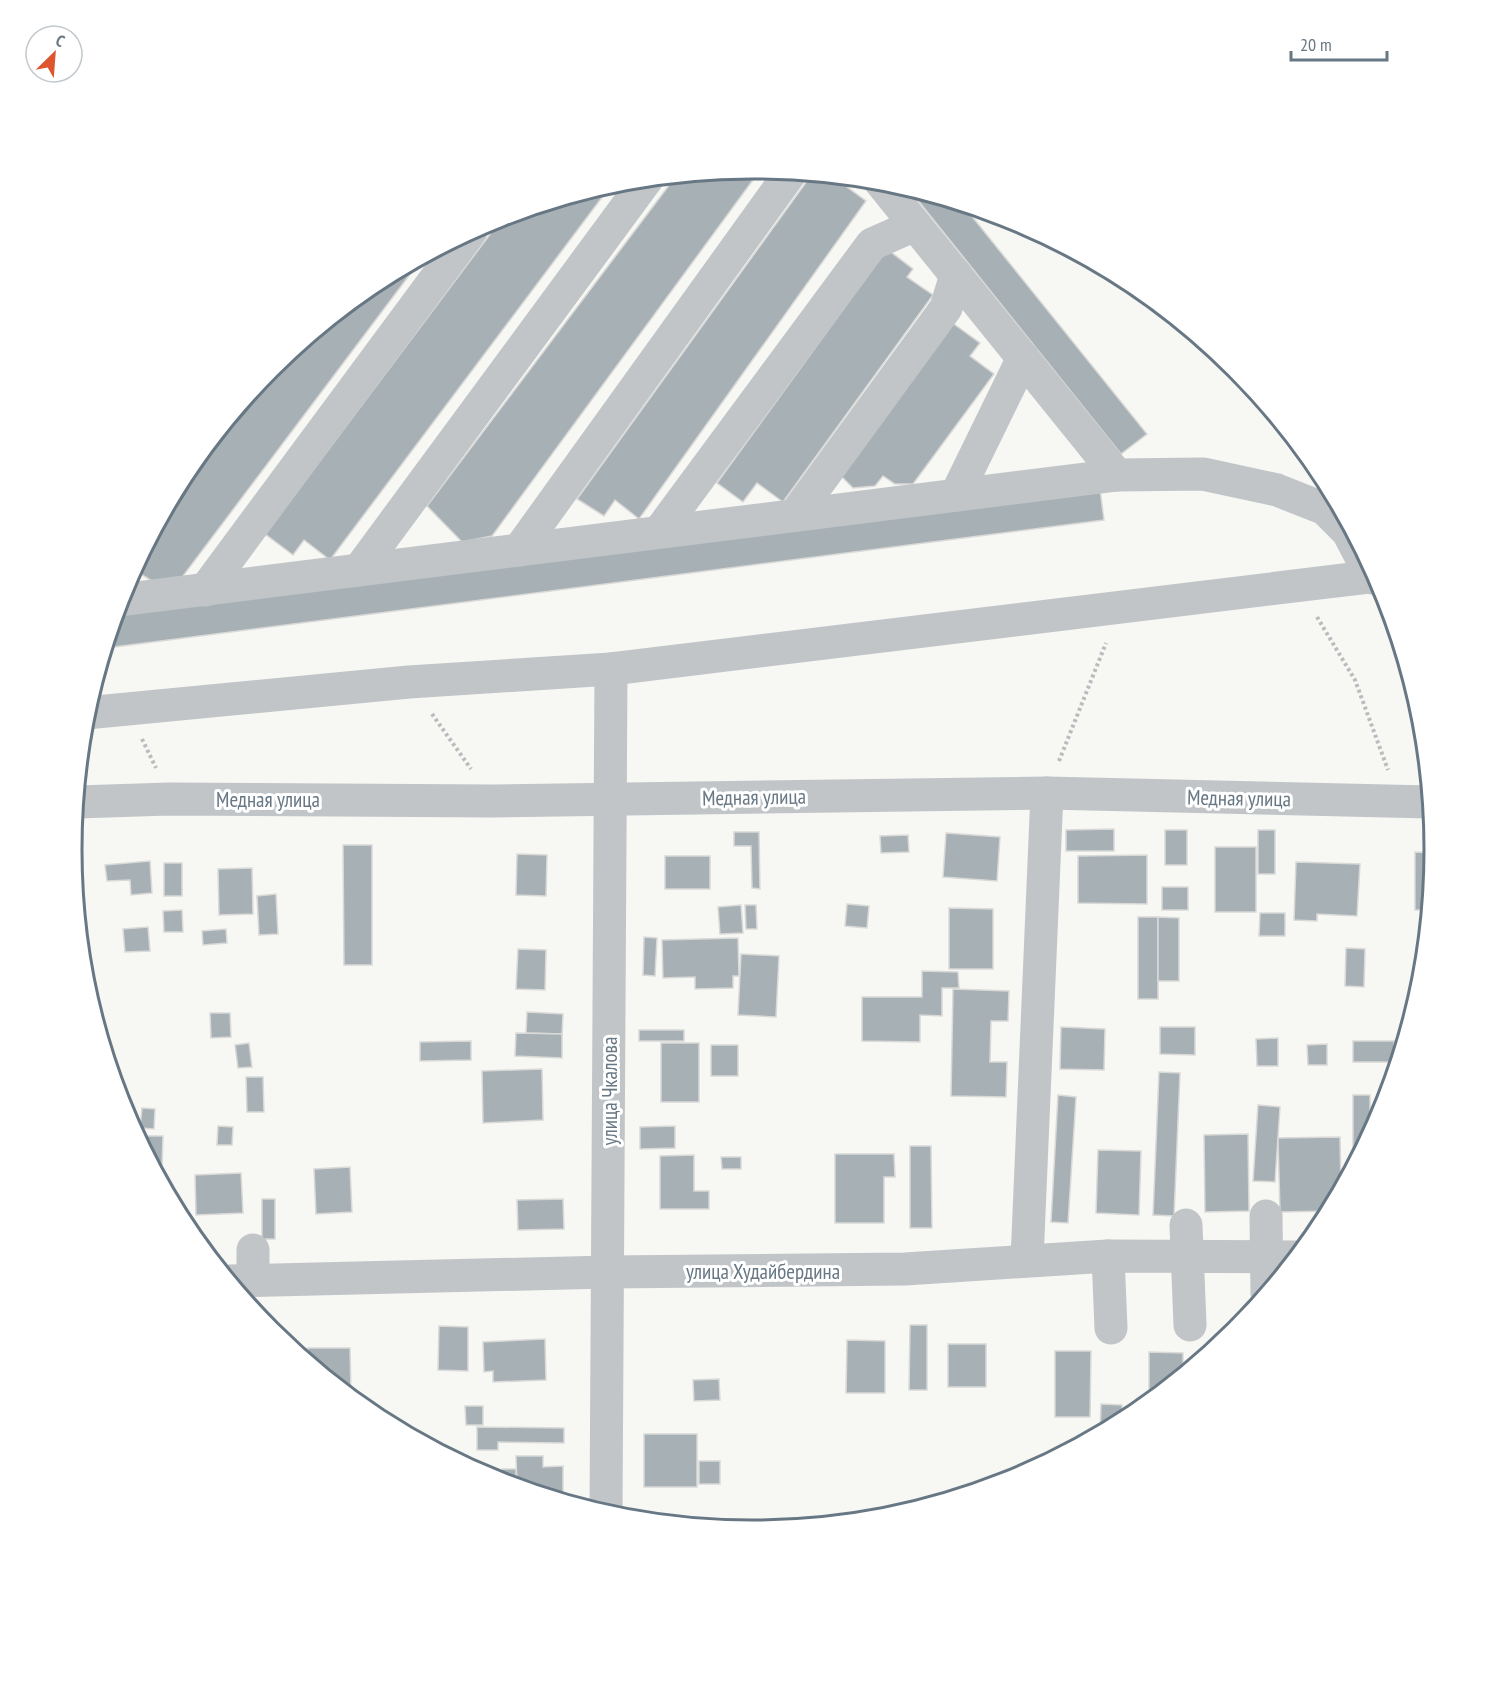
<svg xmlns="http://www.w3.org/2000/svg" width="1507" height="1699" font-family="'PT Sans Narrow',sans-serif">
  <rect width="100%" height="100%" fill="#f7f7f4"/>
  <g fill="#a7b0b5" stroke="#d9d9d7" stroke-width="1.5">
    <path d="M754 168 761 169 492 536 462 542 427 506 676 176Z"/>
    <path d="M812 174 832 176 866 201 639 519 615 500 604 516 577 499Z"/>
    <path d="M612 184 330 560 304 540 293 555 265 534 503 217Z"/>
    <path d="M908 188 962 204 1147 434 1121 454Z"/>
    <path d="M887 249 913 269 907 277 933 295 783 502 757 483 743 502 717 483Z"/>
    <path d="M423 257 180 580 152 581 134 570 187 471 272 367 375 283Z"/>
    <path d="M951 322 980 343 970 356 994 374 913 484H895L883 476 875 486 853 488 838 473Z"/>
    <path d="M1100 489 1104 520 106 648 116 614Z"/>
    <path d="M1114 829V851H1066V830Z"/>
    <rect x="1165" y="830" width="22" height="35"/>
    <rect x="1258" y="830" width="17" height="44"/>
    <path d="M734 832H759L760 889 752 888 751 846H734Z"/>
    <path d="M946 833 1000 837 997 881 943 877Z"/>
    <path d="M908 835 909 852 881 853 880 836Z"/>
    <path d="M343 845H372V965H344Z"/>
    <rect x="1215" y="847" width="41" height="65"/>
    <path d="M1415 852 1435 853 1429 910H1415Z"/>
    <path d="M517 854 547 855 546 896 516 895Z"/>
    <path d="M1147 855V904L1078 903V856Z"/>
    <rect x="665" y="856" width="45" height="33"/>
    <path d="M150 861 152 893 131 895 130 880 107 881 105 865Z"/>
    <path d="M1296 862 1360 864 1357 916 1317 914V921L1294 920Z"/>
    <rect x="164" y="863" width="18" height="33"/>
    <path d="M252 868 253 914 219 915 218 869Z"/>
    <rect x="1162" y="887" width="26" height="23"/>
    <path d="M276 894 278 934 259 935 257 896Z"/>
    <path d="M847 904 869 906 867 928 845 926Z"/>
    <path d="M741 905 743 933 720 934 718 907Z"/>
    <path d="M745 905H756L757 929H746Z"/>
    <path d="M949 908 993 909V969H949Z"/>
    <path d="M182 910 183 932H164L163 911Z"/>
    <path d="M1260 913H1285V936H1259Z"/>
    <rect x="1138" y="917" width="20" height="82"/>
    <path d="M1158 917 1179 918V981H1158Z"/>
    <path d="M148 927 150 951 125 952 123 929Z"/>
    <path d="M226 929 227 943 203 945 202 931Z"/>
    <path d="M644 937 657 938 655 976 643 975Z"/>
    <path d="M738 938 739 976H733V988L695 989V977L663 978 662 940Z"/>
    <path d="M1346 948 1365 949 1364 987 1345 986Z"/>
    <path d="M518 949 546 950 545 990 516 989Z"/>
    <path d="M741 954 779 956 776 1017 738 1015Z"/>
    <path d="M922 971 958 972 959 988H942V1016L920 1015V1042L862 1041V997H922Z"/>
    <path d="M953 989 1009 991 1008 1021H991L990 1062H1007L1006 1097 951 1096Z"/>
    <path d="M527 1012 563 1014 562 1034 526 1033Z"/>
    <path d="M210 1013H230L231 1037 211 1038Z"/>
    <path d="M1061 1027 1105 1029 1104 1070 1060 1069Z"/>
    <path d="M1160 1027H1195V1055L1160 1054Z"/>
    <rect x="639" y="1030" width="45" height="11"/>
    <path d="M516 1033 562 1034V1058L515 1056Z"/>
    <path d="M1278 1038V1066H1257L1256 1039Z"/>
    <path d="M471 1041V1060L420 1061V1042Z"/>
    <rect x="1353" y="1041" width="41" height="21"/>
    <path d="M249 1043 252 1067 238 1068 235 1045Z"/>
    <rect x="661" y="1043" width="38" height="59"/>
    <path d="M1327 1044V1065H1308L1307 1045Z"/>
    <rect x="711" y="1045" width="27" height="31"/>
    <path d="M542 1069 543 1120 483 1123 482 1071Z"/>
    <path d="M1159 1072 1180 1073 1174 1216 1153 1215Z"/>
    <path d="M246 1077H263L264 1112H247Z"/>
    <path d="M1058 1095 1076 1097 1068 1223 1051 1222Z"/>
    <path d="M1353 1095H1370V1134L1358 1157H1353Z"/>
    <path d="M1258 1105 1280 1107 1275 1182 1253 1181Z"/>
    <path d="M142 1108 155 1109 154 1129 140 1128Z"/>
    <path d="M218 1126 233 1127 232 1145H217Z"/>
    <path d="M675 1126V1148L640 1149V1127Z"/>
    <path d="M1248 1134 1249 1211 1205 1212 1204 1135Z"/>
    <path d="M141 1136H163L162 1166 153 1165 147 1148H144L141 1142Z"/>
    <path d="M1340 1137 1341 1188 1329 1211 1280 1212 1278 1138Z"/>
    <path d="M910 1146H931L932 1228H910Z"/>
    <path d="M1098 1150 1141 1151 1139 1215 1096 1213Z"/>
    <path d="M835 1154H894L895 1177H884V1223H835Z"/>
    <path d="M694 1155V1191H709V1209H660V1156Z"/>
    <path d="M721 1157H741V1169H722Z"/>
    <path d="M350 1167 352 1212 316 1214 314 1169Z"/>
    <path d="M241 1173 243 1213 196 1215 195 1175Z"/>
    <rect x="262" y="1199" width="13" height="40"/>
    <path d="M563 1199 564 1229 518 1230 517 1200Z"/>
    <path d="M910 1325H927V1390H909Z"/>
    <path d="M439 1326 468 1327V1371L438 1370Z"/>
    <path d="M545 1339 546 1380 493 1382V1371L484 1372 483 1342Z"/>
    <path d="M847 1340 885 1341V1393H846Z"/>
    <rect x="948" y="1344" width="38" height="43"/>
    <path d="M308 1348H350L351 1395 308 1361Z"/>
    <path d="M1055 1351H1091L1090 1417H1055Z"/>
    <path d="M1149 1352 1183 1353V1373H1185L1149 1403Z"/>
    <path d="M719 1379 720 1400 694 1401 693 1380Z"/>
    <path d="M1101 1404 1122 1405V1422L1100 1433Z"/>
    <path d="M465 1406H483V1425H466Z"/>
    <path d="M477 1427 564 1428V1443L498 1442V1450H477Z"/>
    <rect x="644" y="1434" width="53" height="53"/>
    <path d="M516 1456H543V1467L563 1466V1501L517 1486Z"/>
    <rect x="699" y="1461" width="21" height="23"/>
    <path d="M502 1469H516V1486L500 1481Z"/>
    <path d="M639 1518 671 1519V1523L639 1520Z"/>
    <path d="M768 1525 803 1526 768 1530Z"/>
  </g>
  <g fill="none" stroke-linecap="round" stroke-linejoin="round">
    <g stroke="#b9bcbe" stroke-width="4" stroke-dasharray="3 3" stroke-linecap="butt">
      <path d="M1317 617 1355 680 1388 770"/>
      <path d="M432 714 471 769"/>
      <path d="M142 739 156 768"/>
      <path d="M1059 761 1106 643"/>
    </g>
    <g stroke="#c1c5c8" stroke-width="33">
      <path d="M879 180 1117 475"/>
      <path d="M956 495 1023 358"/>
      <path d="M795 515 946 308 956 275"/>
      <path d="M659 532 872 244 915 225"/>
      <path d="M519 550 791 172"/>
      <path d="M359 570 647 179"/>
      <path d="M205 590 471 231"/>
      <path d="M120 600 1117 475 1203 474 1277 490 1325 509 1348 532 1372 578"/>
      <path d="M86 713 409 682 611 669 1377 576"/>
      <path d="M77 802 169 799 494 801 1047 793 1430 802"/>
      <path d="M1266 1216 1267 1293"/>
      <path d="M1186 1225 1190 1325"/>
      <path d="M1108 1256 1111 1328"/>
      <path d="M1027 1260 1047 793"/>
      <path d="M253 1280V1250"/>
      <path d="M230 1281 608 1272 905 1269 1108 1256 1297 1257"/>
      <path d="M606 1514 611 669"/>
    </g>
  </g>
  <g text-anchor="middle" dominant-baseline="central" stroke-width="6" stroke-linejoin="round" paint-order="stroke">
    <g font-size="21" fill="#677784" stroke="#fff">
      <text transform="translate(754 797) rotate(-1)">Медная улица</text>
      <text transform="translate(1239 798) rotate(1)">Медная улица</text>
      <text x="268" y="799">Медная улица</text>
      <text transform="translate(609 1091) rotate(-90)">улица Чкалова</text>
      <text x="763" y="1271">улица Худайбердина</text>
    </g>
  </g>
  <path d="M0 0H1507V1699H0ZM752 179H754A670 670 0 0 1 1424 849V850A670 670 0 0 1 754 1520H752A670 670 0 0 1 82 850V849A670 670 0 0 1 752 179Z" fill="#fff" fill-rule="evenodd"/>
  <path fill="none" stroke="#677784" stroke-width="3" d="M752 179H754A670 670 0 0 1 1424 849V850A670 670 0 0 1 754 1520H752A670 670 0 0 1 82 850V849A670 670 0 0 1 752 179Z"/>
  <g transform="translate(54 54) rotate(25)"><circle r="28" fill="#ffffff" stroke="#c2c9ce" stroke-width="1.5"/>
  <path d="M0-4.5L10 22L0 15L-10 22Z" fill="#de562e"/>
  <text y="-9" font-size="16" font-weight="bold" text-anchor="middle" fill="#677784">С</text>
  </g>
  <path d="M1291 51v9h96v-9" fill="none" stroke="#677784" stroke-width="3"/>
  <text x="1300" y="51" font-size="18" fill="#677784" stroke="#ffffff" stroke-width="4.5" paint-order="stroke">20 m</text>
</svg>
